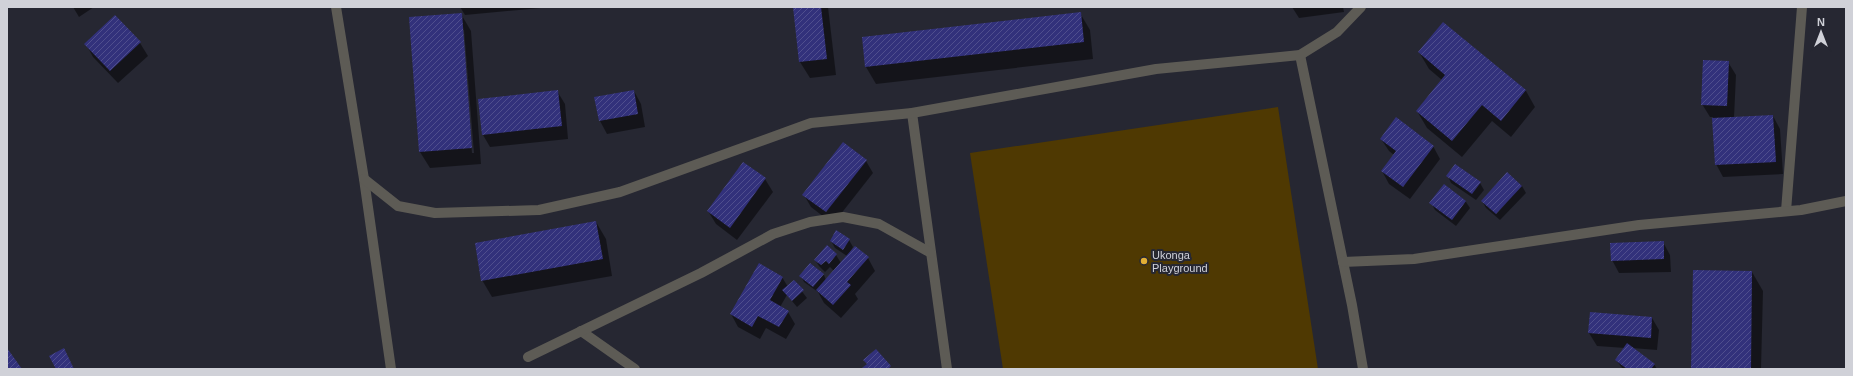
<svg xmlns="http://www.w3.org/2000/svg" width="1853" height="376" font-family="Helvetica,sans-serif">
  <defs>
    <pattern id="building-hatch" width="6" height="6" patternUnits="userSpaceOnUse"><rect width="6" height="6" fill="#32317b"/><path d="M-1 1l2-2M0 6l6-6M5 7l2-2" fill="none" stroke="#4f4e8d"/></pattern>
  </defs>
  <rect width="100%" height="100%" fill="#262732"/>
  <path fill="#4f3902" d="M1278 107 1318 369H1003L970 153Z"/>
  <g fill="#0007" fill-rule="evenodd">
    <path d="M73 7H94L79 17Z"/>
    <path d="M460 7H552L465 15Z"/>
    <path d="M794 7H828L836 75 810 78 800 62Z"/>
    <path d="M1292 7H1343L1344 12 1299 18Z"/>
    <path d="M1080 13 1090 30 1093 59 876 84 866 67 863 38Z"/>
    <path d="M461 14 471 31 481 164 430 168 420 152ZM462 30H464L474 153H472Z"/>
    <path d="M115 17 140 43 148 56 118 83 93 57 86 44Z"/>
    <path d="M1443 23 1526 91 1535 107 1511 137 1492 121 1462 157 1427 128 1417 111 1442 80 1429 69 1419 52Z"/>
    <path d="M1728 62 1736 75 1734 118 1773 116 1780 129 1783 174 1723 177 1716 164 1713 117H1710L1702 104Z"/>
    <path d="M557 91 565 104 568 139 490 147 483 135Z"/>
    <path d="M634 91 641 104 645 127 607 134 600 121Z"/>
    <path d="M1381 139 1433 146 1440 159 1410 199 1389 184 1382 171 1394 155 1389 151Z"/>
    <path d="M866 161 873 173 833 224 811 207 804 195Z"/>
    <path d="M1507 174 1522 186 1526 193 1500 220 1486 208 1482 201Z"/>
    <path d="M1448 176 1480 183 1484 190 1476 200 1451 183Z"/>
    <path d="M765 179 773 192 737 240 716 224 708 211Z"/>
    <path d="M1444 185 1466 202 1470 208 1456 226 1435 210 1431 203Z"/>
    <path d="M596 222 606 239 612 276 492 297 482 280Z"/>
    <path d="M849 240 853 247 850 252 868 258 875 271 855 294 858 299 841 318 824 303 818 292 804 282 801 276 811 264 824 275 826 280 834 271 830 267 825 272 819 266 815 260 836 255 841 263 847 256 835 248 831 241Z"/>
    <path d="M1663 242 1670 255 1671 272 1619 273 1612 260Z"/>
    <path d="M1752 272 1763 291 1761 369H1692Z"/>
    <path d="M782 277 788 287 794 281 807 298 797 307 787 295 780 307 788 312 795 324 786 339 766 328 760 339 738 327 731 314Z"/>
    <path d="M1652 318 1659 330 1657 350 1632 348 1654 364 1657 369H1623L1616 360 1625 348 1597 346 1589 333Z"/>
  </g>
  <g fill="url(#building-hatch)">
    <path d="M793 7H821L827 59 799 62Z"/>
    <path d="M1081 12 1084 42 865 67 862 37Z"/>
    <path d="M462 13 472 148 419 152 409 17Z"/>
    <path d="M115 15 141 42 110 71 84 44Z"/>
    <path d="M1443 22 1526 90 1501 121 1482 105 1452 141 1416 111 1445 75 1418 52Z"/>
    <path d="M1703 60 1729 61 1727 106 1701 105Z"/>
    <path d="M558 90 562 126 482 135 478 99Z"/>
    <path d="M634 90 638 114 599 121 594 97Z"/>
    <path d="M1773 115 1776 162 1715 165 1712 118Z"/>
    <path d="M1396 117 1434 146 1403 187 1381 171 1396 151 1380 139Z"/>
    <path d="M843 142 867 160 826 212 802 195Z"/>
    <path d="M743 162 766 178 730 228 707 211Z"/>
    <path d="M1455 164 1481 182 1472 194 1446 176Z"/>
    <path d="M1507 172 1522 186 1496 214 1481 201Z"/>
    <path d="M1444 184 1466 201 1452 220 1429 203Z"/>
    <path d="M596 221 603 259 481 281 475 243Z"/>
    <path d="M836 230 850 239 843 250 830 241Z"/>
    <path d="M1664 241V259L1611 261 1610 243Z"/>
    <path d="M827 245 837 254 829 264 826 261 821 265 814 260Z"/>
    <path d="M855 246 869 257 847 282 851 285 833 305 816 290Z"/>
    <path d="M759 263 783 277 770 300 789 311 779 327 758 316 752 327 730 314Z"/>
    <path d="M810 263 824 274 813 287 799 276Z"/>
    <path d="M1693 270 1752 271 1751 369H1691Z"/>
    <path d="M794 280 804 290 792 301 782 290Z"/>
    <path d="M1590 312 1652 317 1651 338 1588 333Z"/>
    <path d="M1627 343 1655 364 1651 369H1627L1615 360Z"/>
    <path d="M7 348 22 369H7Z"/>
    <path d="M64 348 74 369H56L49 356Z"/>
    <path d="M876 349 891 366 888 369H861L867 364 863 360Z"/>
  </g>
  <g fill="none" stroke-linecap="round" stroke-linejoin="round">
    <g stroke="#5d5b55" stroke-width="10">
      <path d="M336 7 364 179 391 369"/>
      <path d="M1300 55 1352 305 1363 369"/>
      <path d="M912 113 947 369"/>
      <path d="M364 179 398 206 435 213 539 210 620 192 811 123 912 113 1156 69 1300 55 1337 32 1361 7"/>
      <path d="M1786 211 1802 7"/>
      <path d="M1343 262 1414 259 1639 225 1801 210 1846 201"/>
      <path d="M581 331 635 369"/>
      <path d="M528 357 701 273 773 234 810 222 843 217 879 224 931 253"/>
    </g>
  </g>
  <circle fill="#e2ae34" stroke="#262732" stroke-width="1.5" cx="1144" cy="261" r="4"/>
  <g text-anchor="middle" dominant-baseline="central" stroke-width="4" stroke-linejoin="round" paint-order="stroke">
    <g font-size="11" fill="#d0d1d8" stroke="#262732" text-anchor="start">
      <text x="1152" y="255">Ukonga<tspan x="1152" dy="13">Playground</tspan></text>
    </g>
  </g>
  <rect width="1853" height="376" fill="none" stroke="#d0d1d8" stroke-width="16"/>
  <g transform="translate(1821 32)" stroke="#262732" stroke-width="3" paint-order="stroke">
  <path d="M0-3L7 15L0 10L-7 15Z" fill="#d0d1d8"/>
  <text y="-6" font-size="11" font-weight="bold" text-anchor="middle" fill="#d0d1d8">N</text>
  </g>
</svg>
